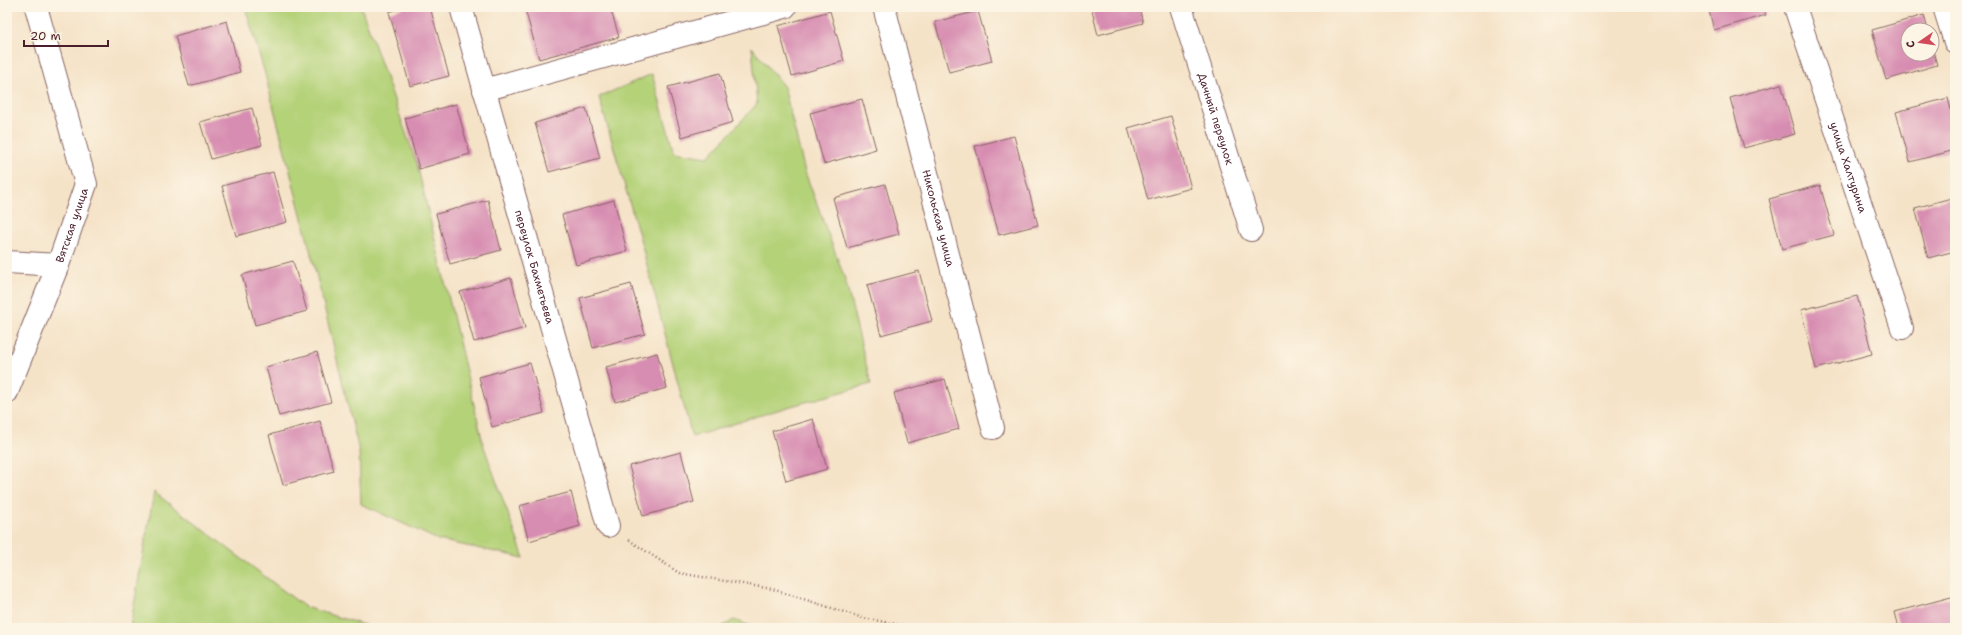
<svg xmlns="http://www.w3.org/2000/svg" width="1962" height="635" font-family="'Shantell Sans',sans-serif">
  <rect width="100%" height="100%" fill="#fcf5e5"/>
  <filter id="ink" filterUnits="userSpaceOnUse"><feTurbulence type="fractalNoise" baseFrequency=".025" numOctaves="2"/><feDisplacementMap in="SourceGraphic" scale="8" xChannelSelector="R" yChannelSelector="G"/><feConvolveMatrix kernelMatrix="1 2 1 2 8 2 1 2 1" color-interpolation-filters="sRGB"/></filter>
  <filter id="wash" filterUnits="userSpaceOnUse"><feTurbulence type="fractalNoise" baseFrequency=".012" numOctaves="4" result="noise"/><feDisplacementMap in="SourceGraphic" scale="16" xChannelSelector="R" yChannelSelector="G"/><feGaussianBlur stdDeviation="0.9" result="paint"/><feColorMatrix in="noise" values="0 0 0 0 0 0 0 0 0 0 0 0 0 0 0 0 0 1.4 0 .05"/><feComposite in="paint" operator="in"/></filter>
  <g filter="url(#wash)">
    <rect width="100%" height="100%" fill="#f5e3c8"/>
    <g fill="#b4d278" stroke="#7f7852">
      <path d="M245 7H361L417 164 484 447 524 558 438 540 361 504 359 451 314 265 265 74Z"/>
      <path d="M752 47 784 87 805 172 845 279 871 384 784 408 692 437 641 242 599 97 652 74 674 152 708 157 757 104Z"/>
      <path d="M154 492 305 607 374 628H130Z"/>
      <path d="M734 620 756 628H720Z"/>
    </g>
    <g id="blocks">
      <g fill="#d78cb1">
        <path d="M406 7H430L449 76 410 86 389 12Z"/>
        <path d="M533 7H610L619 37 539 59 525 9Z"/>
        <path d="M1091 7H1139L1143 23 1098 35Z"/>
        <path d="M1708 7H1763L1766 15 1714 30Z"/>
        <path d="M830 11 844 61 792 76 778 26Z"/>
        <path d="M978 11 992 61 949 72 935 22Z"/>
        <path d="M1924 15 1928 30H1908V54H1932V47L1937 65 1886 80 1872 30Z"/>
        <path d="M227 21 240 72 189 86 175 36Z"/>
        <path d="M720 73 733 122 682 137 668 87Z"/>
        <path d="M1781 84 1795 134 1744 148 1730 98Z"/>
        <path d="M1948 98 1955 125V150L1910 162 1896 112Z"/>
        <path d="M862 99 876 149 824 164 810 113Z"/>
        <path d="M456 104 470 154 419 169 405 118Z"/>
        <path d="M252 108 262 145 211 159 200 122Z"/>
        <path d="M586 108 600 158 549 172 535 123Z"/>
        <path d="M1171 116 1191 188 1148 200 1128 128Z"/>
        <path d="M1014 136 1038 225 999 235 975 146Z"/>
        <path d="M273 172 287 222 236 236 222 186Z"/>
        <path d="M885 184 899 234 847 248 833 198Z"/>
        <path d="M1820 185 1834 235 1782 249 1769 199Z"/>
        <path d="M1955 197V251L1928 258 1915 208Z"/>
        <path d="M488 200 501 250 450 264 436 214Z"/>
        <path d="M614 200 627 251 576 265 562 215Z"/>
        <path d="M293 261 307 311 255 325 242 275Z"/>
        <path d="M919 271 932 321 881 335 867 285Z"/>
        <path d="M511 278 525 328 474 342 460 292Z"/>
        <path d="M631 284 645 334 593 348 580 298Z"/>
        <path d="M1857 296 1872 354 1816 369 1801 310Z"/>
        <path d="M317 352 331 402 279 416 266 367Z"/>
        <path d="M657 353 667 388 615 402 606 367Z"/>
        <path d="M530 363 544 413 492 427 479 377Z"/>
        <path d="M945 379 959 429 907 443 894 393Z"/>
        <path d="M813 419 827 469 786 481 772 431Z"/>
        <path d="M320 421 334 471 283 485 269 435Z"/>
        <path d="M681 452 694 502 643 516 629 466Z"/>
        <path d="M571 492 580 526 529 541 519 506Z"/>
        <path d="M1955 596V628H1899L1895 612Z"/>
      </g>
    </g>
  </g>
  <g filter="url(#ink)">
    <use href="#blocks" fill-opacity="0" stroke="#866462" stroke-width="1"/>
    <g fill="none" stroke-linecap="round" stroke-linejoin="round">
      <g stroke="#866462" stroke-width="24">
        <g id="minor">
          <path id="s1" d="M461 7 608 526"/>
          <path id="s2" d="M884 7 993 428"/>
          <path id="s3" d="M1181 7 1251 230"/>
          <path id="s4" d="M1795 7 1902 328"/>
          <path d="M1944 7 1955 42"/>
          <path d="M484 90 785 7"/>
          <path d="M7 262 58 265"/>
          <path id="s5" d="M7 392 58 265 86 184 36 7"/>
        </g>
      </g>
      <path stroke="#866462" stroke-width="2.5" stroke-dasharray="1 3" stroke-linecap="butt" d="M629 540 679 573 772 589 863 618 918 628"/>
      <use href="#minor" stroke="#fff" stroke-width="22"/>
    </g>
  </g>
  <g text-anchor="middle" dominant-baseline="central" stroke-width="4" stroke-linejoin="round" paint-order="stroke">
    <g font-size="11" fill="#4a1f2b" stroke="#fcf5e5">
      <text stroke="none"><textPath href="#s3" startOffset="117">Дачный переулок</textPath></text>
      <text stroke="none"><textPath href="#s4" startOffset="169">улица Халтурина</textPath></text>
      <text stroke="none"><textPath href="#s2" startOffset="218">Никольская улица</textPath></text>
      <text stroke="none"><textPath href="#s5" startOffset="179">Вятская улица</textPath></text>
      <text stroke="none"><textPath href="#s1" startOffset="270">переулок Бахметьева</textPath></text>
    </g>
  </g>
  <rect width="1962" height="635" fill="none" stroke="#fcf5e5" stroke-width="24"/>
  <g transform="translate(1920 42) rotate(257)"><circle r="19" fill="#fcf5e5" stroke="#b59f9b"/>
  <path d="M0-3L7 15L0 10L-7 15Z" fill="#d1495b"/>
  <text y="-6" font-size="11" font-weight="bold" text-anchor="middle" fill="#4a1f2b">С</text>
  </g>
  <path d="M24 40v6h84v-6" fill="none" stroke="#4a1f2b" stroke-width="2"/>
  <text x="30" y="40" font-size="12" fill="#4a1f2b" stroke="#fcf5e5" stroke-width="3" paint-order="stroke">20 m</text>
</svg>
